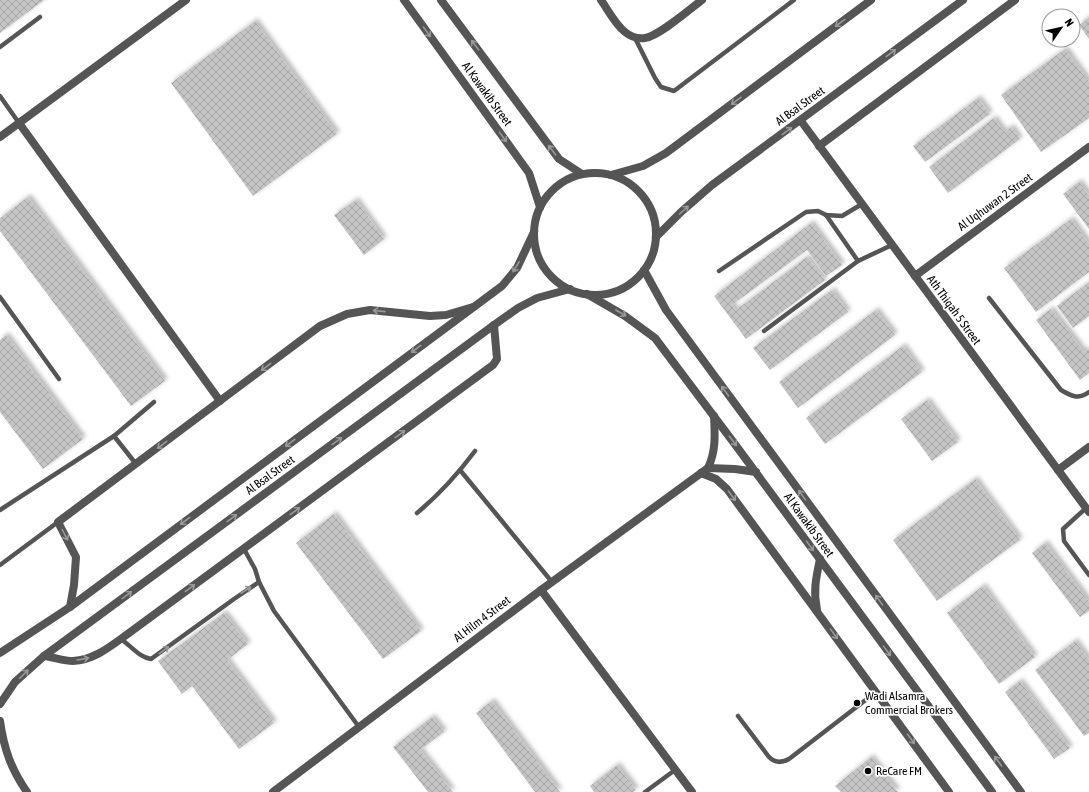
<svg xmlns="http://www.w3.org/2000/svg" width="1089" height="792" font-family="'Asap Condensed',sans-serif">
  <defs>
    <pattern id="building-cross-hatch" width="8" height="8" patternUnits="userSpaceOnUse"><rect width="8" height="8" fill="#c4c4c4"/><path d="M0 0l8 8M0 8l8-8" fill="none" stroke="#a7a7a7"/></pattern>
    <filter id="shadow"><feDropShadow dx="3" dy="-3" stdDeviation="2" flood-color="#0004"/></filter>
  </defs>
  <rect width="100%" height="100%" fill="#fff"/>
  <g fill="url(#building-cross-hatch)" filter="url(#shadow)">
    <path d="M0 0H44L0 33Z"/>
    <path d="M1089 17V39L1079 25Z"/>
    <path d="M255 21 337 134 253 196 171 83Z"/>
    <path d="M1065 49 1089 82V118L1041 152 1001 95Z"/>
    <path d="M978 98 990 114 925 162 913 146Z"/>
    <path d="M994 118 1004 132 1011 127 1020 139 948 193 929 167Z"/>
    <path d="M1079 182 1089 195V229L1063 194Z"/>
    <path d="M28 197 165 381 131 406 0 231V218Z"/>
    <path d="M356 200 384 239 364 255 334 215Z"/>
    <path d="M1071 219 1089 244V272L1036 312 1004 268Z"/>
    <path d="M811 223 842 265 826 276 807 250 732 305 736 310 807 257 825 280 746 339 714 296Z"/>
    <path d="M1089 282V316L1073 328 1057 306Z"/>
    <path d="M832 290 848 312 770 370 753 348Z"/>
    <path d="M1051 309 1084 352 1089 349V373L1080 380 1036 320Z"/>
    <path d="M876 310 895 335 798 408 779 382Z"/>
    <path d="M6 335 83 439 43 469 0 412V340Z"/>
    <path d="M903 346 922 372 825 444 806 418Z"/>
    <path d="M927 400 958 442 932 461 901 419Z"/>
    <path d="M975 479 1020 540 937 601 893 540Z"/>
    <path d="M334 514 421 631 383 659 296 543Z"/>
    <path d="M1045 543 1089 602V611L1080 617 1032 553Z"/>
    <path d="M983 586 1035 657 999 684 947 613Z"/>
    <path d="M224 613 248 644 227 660 274 723 239 749 192 686 182 694 158 661Z"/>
    <path d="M1075 641 1089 660V733L1084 736 1035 670Z"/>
    <path d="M1020 681 1070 748 1054 759 1005 692Z"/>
    <path d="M492 701 560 792H535L476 713Z"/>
    <path d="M432 717 444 732 420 750 453 792H428L393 747Z"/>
    <path d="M871 757 898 792H841L835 786Z"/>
    <path d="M617 765 636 790 633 792H594L590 786Z"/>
  </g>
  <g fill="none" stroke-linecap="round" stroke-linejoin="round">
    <g stroke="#555" stroke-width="4.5">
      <path d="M635 38 655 78 661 87 674 91 794 0"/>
      <path d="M0 47 40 17"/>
      <path d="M0 96 19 123"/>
      <path d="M826 215 858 261"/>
      <path d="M719 271 806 212 818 211 826 215 842 216 862 204"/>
      <path d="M0 297 59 379"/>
      <path d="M989 298 1061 390C1071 396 1078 400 1089 392"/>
      <path d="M764 331 858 261 892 245"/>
      <path d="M114 436 136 464"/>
      <path d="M460 470 552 582"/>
      <path d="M1086 508 1063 529 1064 541 1089 575"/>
      <path d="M0 510 114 436 154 402"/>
      <path d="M417 513C440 494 457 475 475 451"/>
      <path d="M244 549 255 569 259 582 274 611 359 727"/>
      <path d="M0 565 58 522"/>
      <path d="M121 639C131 646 139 657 151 659L234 599 259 582"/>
      <path d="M738 716 769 757C775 763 782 763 789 759L876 692"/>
      <path d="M645 792 675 770"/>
    </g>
    <g stroke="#555" stroke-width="8">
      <path d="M601 0C608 10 615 24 625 32 631 37 638 39 645 38 659 36 690 9 702 0"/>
      <path d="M801 121 1089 512"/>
      <path d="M19 123 220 401"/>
      <path d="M0 137 186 0"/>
      <path d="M819 146 1015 0"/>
      <path d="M915 276 1089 147"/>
      <path d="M708 468 735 469 756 472"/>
      <path d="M1058 470 1089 447"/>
      <path d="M701 473 716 479 727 489 949 792"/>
      <path d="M541 590 692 792"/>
      <path d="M70 607 74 585 76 557 58 522 320 326 347 314 370 310 430 316 446 315 473 307"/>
      <path d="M817 610C813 591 816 578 820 559"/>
      <path d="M44 656C53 657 64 661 73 661 95 660 112 645 129 633L493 365 497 359 494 325"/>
      <path d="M273 792 541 590 708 468C716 451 715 435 714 416"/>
    </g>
    <g stroke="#555" stroke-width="8">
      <path d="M404 0 529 173 540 207"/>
      <path d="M441 0 559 159 582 174"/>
      <circle cx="595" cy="234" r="61"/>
      <path d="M611 175 643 166 666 153 871 0"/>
      <path d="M656 237 681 212 712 185 963 0"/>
      <path d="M644 270 666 310 1021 792"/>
      <path d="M587 294 625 316 655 338 734 443 992 792"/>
      <path d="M0 653 70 607 502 286 517 268 534 232"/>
      <path d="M0 704 15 682 44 656 494 325 518 308 537 298 570 289"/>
      <path d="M0 721C4 749 11 769 27 792"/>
    </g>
  </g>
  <defs><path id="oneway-shaft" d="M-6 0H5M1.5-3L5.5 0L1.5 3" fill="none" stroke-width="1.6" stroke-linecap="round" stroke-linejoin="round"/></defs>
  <g stroke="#999">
    <use href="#oneway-shaft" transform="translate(840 23) rotate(143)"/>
    <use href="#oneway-shaft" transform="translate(427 32) rotate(54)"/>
    <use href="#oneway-shaft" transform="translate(475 45) rotate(-127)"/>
    <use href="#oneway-shaft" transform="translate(891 53) rotate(-37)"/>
    <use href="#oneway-shaft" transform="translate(736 101) rotate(143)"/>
    <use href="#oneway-shaft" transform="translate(787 131) rotate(-36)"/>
    <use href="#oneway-shaft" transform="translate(503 137) rotate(54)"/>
    <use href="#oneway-shaft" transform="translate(552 150) rotate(-127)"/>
    <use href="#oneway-shaft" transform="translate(684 210) rotate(-42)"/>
    <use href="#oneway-shaft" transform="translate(516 267) rotate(122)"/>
    <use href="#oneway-shaft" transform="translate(379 311) rotate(-174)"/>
    <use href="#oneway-shaft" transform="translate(621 313) rotate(30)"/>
    <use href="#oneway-shaft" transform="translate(416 349) rotate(143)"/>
    <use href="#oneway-shaft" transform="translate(266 367) rotate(143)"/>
    <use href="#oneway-shaft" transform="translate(725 391) rotate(-126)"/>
    <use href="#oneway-shaft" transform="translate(400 434) rotate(-36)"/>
    <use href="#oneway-shaft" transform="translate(337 441) rotate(-36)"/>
    <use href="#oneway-shaft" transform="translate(733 441) rotate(53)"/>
    <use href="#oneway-shaft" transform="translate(290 443) rotate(143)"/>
    <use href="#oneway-shaft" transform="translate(162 445) rotate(143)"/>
    <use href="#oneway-shaft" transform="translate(802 495) rotate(-126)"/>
    <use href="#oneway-shaft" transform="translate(732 496) rotate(54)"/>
    <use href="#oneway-shaft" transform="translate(295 511) rotate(-36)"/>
    <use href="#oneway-shaft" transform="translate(232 518) rotate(-36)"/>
    <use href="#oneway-shaft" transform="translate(185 521) rotate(143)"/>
    <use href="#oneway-shaft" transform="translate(65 535) rotate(63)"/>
    <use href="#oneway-shaft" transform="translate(810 546) rotate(54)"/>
    <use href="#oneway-shaft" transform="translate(190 588) rotate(-36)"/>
    <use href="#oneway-shaft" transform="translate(246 590) rotate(-33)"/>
    <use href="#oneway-shaft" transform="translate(127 595) rotate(-36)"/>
    <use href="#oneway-shaft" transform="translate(879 600) rotate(-126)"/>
    <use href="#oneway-shaft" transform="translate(834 634) rotate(54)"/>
    <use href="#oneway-shaft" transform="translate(164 650) rotate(-36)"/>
    <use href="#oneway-shaft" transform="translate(887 651) rotate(54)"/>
    <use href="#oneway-shaft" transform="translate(83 659) rotate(-10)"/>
    <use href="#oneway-shaft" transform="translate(24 674) rotate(-45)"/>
    <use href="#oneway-shaft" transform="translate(911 739) rotate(54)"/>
    <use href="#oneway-shaft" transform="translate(998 761) rotate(-126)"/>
  </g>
  <g fill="#000" stroke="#fff" stroke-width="1.5">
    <circle cx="857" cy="703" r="4"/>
    <circle cx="868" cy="771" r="4"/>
  </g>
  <g text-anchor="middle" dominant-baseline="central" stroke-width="3.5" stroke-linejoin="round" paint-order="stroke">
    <g font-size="12" fill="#000" stroke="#fff">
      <text transform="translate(487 94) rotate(54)">Al Kawakib Street</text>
      <text transform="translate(800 106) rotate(-36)">Al Bsal Street</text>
      <text transform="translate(995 202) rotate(-36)">Al Uqhuwan 2 Street</text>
      <text transform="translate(954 310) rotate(54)">Ath Thiqah 5 Street</text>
      <text transform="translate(270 475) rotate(-36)">Al Bsal Street</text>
      <text transform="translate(809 525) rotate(54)">Al Kawakib Street</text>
      <text transform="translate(482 619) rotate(-37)">Al Hilm 4 Street</text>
    </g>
    <g font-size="12" fill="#000" stroke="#fff" text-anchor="start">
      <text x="865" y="696">Wadi Alsamra<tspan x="865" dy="14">Commercial Brokers</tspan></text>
      <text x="876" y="771">ReCare FM</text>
    </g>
  </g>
  <g transform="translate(1061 28) rotate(56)"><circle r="19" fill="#ffffff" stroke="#999999"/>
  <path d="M0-3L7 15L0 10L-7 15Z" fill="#000000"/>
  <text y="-6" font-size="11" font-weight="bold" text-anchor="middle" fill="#000000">N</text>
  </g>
</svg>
